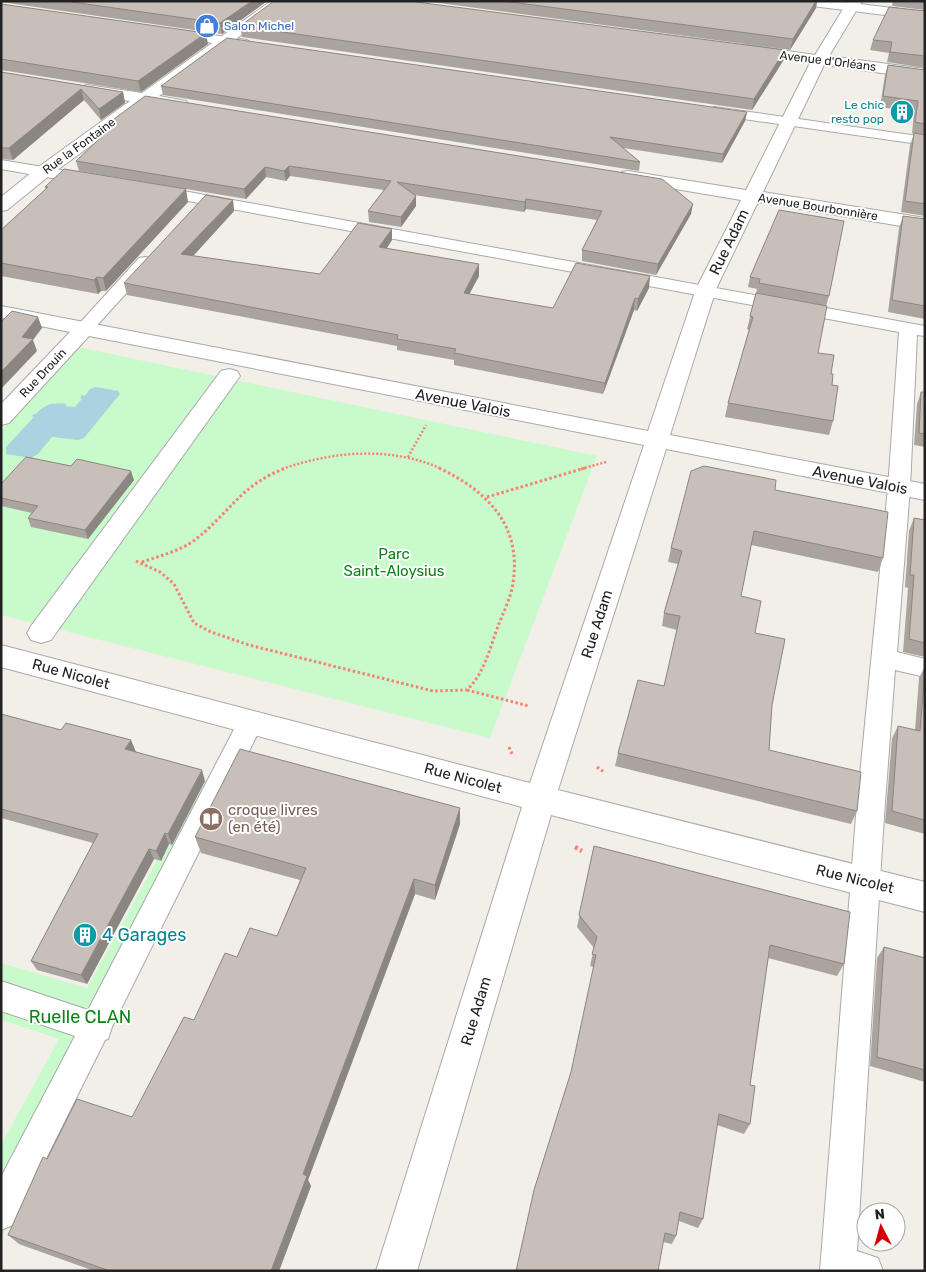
<svg xmlns="http://www.w3.org/2000/svg" width="926" height="1272" font-family="Rubik,sans-serif">
  <rect width="100%" height="100%" fill="#f2efe9"/>
  <g fill="#c8facc">
    <path d="M78 347 597 456 490 738 1 615V431Z"/>
    <path d="M201 780 231 789 1 1239V1145L59 1039 1 1020V963L87 988Z"/>
  </g>
  <path fill="#aad3df" d="M96 387 118 391 120 394 84 438 78 440 52 437 38 454 31 458 6 454V447L34 417 31 416 34 414H36C45 404 54 402 67 404L65 406 75 407 82 399 80 398 82 395 85 396 90 389Z"/>
  <g fill="none" stroke-linecap="round" stroke-linejoin="round">
    <g stroke="#a9a9a9" stroke-width="2">
      <g id="lane">
        <path d="M798 1H835L925 12V20L804 5Z"/>
        <path d="M177 30 247 40 253 44 247 48 173 37 171 34 173 31Z"/>
        <path d="M714 107 925 137V145L709 114 707 111Z"/>
        <path d="M1 160 91 175 99 180 91 185 1 169Z"/>
        <path d="M156 186 925 326V336L917 335 910 488 897 652 925 659V677L895 670 884 816 857 1251 878 1258 883 1271H820L856 816 888 488 899 332 150 194 148 191 150 188Z"/>
        <path d="M145 257 151 258 153 262 151 266 90 333H78L75 329 78 325 139 258Z"/>
        <path d="M251 711 260 714 264 721 112 1027 108 1039 105 1040 13 1225 1 1230V1177L75 1036 1 1011V981L88 1010 242 714Z"/>
      </g>
    </g>
    <g stroke="#a9a9a9" stroke-width="2">
      <g id="street">
        <path d="M271 1H287L159 96 186 101 188 104 186 107 180 109 148 104 49 176 7 210 1 211V197L37 168 130 101 81 93 79 90 81 87 87 85 142 93Z"/>
        <path d="M848 1H862L829 56 925 69V79L824 65 763 192 925 218V230L758 202 716 289 670 435 925 484V500L666 449 558 790 925 882V912L551 815 417 1271H376L522 807 1 667V645L530 783 644 445 89 336 9 423 1 425V404L70 332 1 318V306L648 431 696 289 741 200 628 181 622 180 619 176 622 172 628 171 746 190 810 63 747 55 739 50 747 45 815 55Z"/>
        <path d="M229 369 237 371 240 376 51 640 41 643 31 640 27 633 31 626 221 371Z"/>
      </g>
    </g>
    <g stroke="#fa8072" stroke-width="2.5" stroke-dasharray="2 2" stroke-linecap="butt">
      <path d="M408 457 426 425"/>
      <path d="M282 469C334 451 391 446 442 469"/>
      <path d="M581 469 606 462"/>
    </g>
    <g stroke="#fa8072" stroke-width="3" stroke-dasharray="2.5 2.5" stroke-linecap="butt">
      <path d="M487 497 585 468"/>
      <path d="M136 561 160 572 174 584 194 623 211 632 249 645 433 691 467 690C484 673 489 651 497 629 502 615 511 598 513 583 522 525 487 491 439 468"/>
      <path d="M142 562C159 556 177 552 192 542 228 516 239 485 286 468"/>
      <path d="M467 690 529 706"/>
      <path d="M509 747 513 756"/>
      <path d="M597 767 604 772"/>
    </g>
    <path stroke="#fa8072" stroke-width="4.5" stroke-dasharray="3 3" stroke-linecap="butt" d="M575 847 582 851"/>
    <use href="#lane" fill="#fff" fill-rule="evenodd"/>
    <use href="#street" fill="#fff" fill-rule="evenodd"/>
  </g>
  <g fill="#aba49e">
    <path d="M1 1H267L222 34 1 2Z"/>
    <path d="M424 1H817L816 8 790 50Z"/>
    <path d="M893 1H925V10L892 6Z"/>
    <path d="M1 4 208 44 141 92 1 70Z"/>
    <path d="M925 11V68L887 62 889 53 870 50 873 40Z"/>
    <path d="M240 26 785 50 783 61 752 110 242 37Z"/>
    <path d="M888 65 925 70V216L901 212 910 145 914 134 912 133 914 112 880 107 885 75Z"/>
    <path d="M1 72 123 92 125 103 101 120 84 100 13 160 1 159Z"/>
    <path d="M161 86 747 112 745 121 722 163 623 148 640 162 639 171 163 95Z"/>
    <path d="M110 122 691 214 656 275 582 261V250L597 220 526 209 524 212 414 195 416 196V206L401 227 369 222 368 211 384 190 290 176 286 181 266 177 246 199 79 171 76 161 111 128Z"/>
    <path d="M45 187 188 202 106 291H101L98 294 1 276V230L46 189Z"/>
    <path d="M233 200 234 211 193 256 320 274 392 240 387 248 479 276 469 294 553 308 649 288 637 311 634 310 603 394 454 365V360L397 350V346L127 295 124 283Z"/>
    <path d="M903 216 925 219V319L888 312 899 228Z"/>
    <path d="M750 277 829 296 826 306 756 293 757 289 748 287Z"/>
    <path d="M756 293 818 353 831 374 833 421 829 435 725 417 728 403 749 330 747 329Z"/>
    <path d="M921 392H925V447L914 445 917 404Z"/>
    <path d="M134 480 88 539 31 527 28 518 32 513 1 506V484Z"/>
    <path d="M775 490 883 558 878 572 751 545 741 596 755 633 772 705 769 750 857 811 851 824 615 766 618 753 664 686 677 630 662 626 664 613 678 564 668 562 671 548Z"/>
    <path d="M914 518 925 520V657L903 652 908 588 905 587 909 531Z"/>
    <path d="M925 666V834L885 823 892 738 898 726 915 730 919 678Z"/>
    <path d="M1 714 136 752 205 781 172 845 169 844 161 861 154 859 87 984 37 970 31 961 93 843 1 818Z"/>
    <path d="M460 824 435 900 415 894 308 1180 311 1186 279 1271H94L19 1244 8 1235 47 1159 132 1117 237 957 277 936 300 880 201 853 195 837Z"/>
    <path d="M594 846 844 964 837 976 768 958 750 1085V1124L744 1134 717 1125 703 1219 698 1228 679 1221 676 1236 672 1244 663 1242 594 967 590 966 594 948 577 927Z"/>
    <path d="M884 947 925 958V1082L870 1066 877 958Z"/>
  </g>
  <g fill="#8b8681">
    <path d="M252 1H267L222 34 220 23Z"/>
    <path d="M816 1H817L816 8 790 50 793 39Z"/>
    <path d="M206 33 208 44 141 92 138 81Z"/>
    <path d="M785 50 783 61 752 110 754 99Z"/>
    <path d="M81 89 84 100 13 160 9 148Z"/>
    <path d="M123 92 125 103 101 120 99 109Z"/>
    <path d="M747 112 745 121 722 163 723 154Z"/>
    <path d="M289 166 290 176 286 181 284 171Z"/>
    <path d="M265 167 266 177 246 199 244 189Z"/>
    <path d="M186 189 188 202 106 291 103 278Z"/>
    <path d="M416 196V206L401 227V217Z"/>
    <path d="M526 199V209L524 212 525 202Z"/>
    <path d="M233 200 234 211 184 266 181 254Z"/>
    <path d="M693 204 691 214 656 275 658 264Z"/>
    <path d="M392 229V240L380 258 379 247Z"/>
    <path d="M479 264V276L464 304V293Z"/>
    <path d="M650 276 649 288 637 311 638 299Z"/>
    <path d="M97 277 101 291 98 294 94 280Z"/>
    <path d="M635 298 634 310 603 394 605 383Z"/>
    <path d="M38 317 42 328 33 340 37 351 1 389V372L22 337Z"/>
    <path d="M131 471 134 480 88 539 85 530Z"/>
    <path d="M131 740 136 752 125 749Z"/>
    <path d="M202 770 205 781 172 845 168 834Z"/>
    <path d="M460 808V824L435 900V885Z"/>
    <path d="M165 833 169 844 161 861 156 851Z"/>
    <path d="M149 849 154 859 87 984 81 975Z"/>
    <path d="M414 879 415 894 308 1180 311 1186 279 1271H271L303 1174Z"/>
  </g>
  <g fill="#c7bfb8" stroke="#8b8681">
    <path d="M65 1H252L220 23Z"/>
    <path d="M274 1H409L785 50 754 99 240 26Z"/>
    <path d="M503 1H816L793 39Z"/>
    <path d="M1 4 206 33 138 81 1 59Z"/>
    <path d="M889 7 925 11V56L890 52 892 42 873 40Z"/>
    <path d="M227 38 747 112 723 154 610 137 640 162 161 86Z"/>
    <path d="M888 65 925 70V124L915 122 918 101 883 96Z"/>
    <path d="M1 72 123 92 99 109 81 89 9 148H1Z"/>
    <path d="M145 96 662 179 693 204 658 264 582 250 602 211 526 199 525 202 397 182 416 196 401 217 368 211 391 181 289 166 284 171 265 167 244 189 76 161 113 126 110 122Z"/>
    <path d="M914 133 925 135V204L905 201Z"/>
    <path d="M64 169 186 189 103 278 97 277 94 280 1 263V230L48 187H45Z"/>
    <path d="M206 195 233 200 181 254 320 274 358 223 392 229 379 247 479 264 464 293 553 308 576 263 650 276 638 299 635 298 605 383 454 353 456 349 397 339 398 335 124 283Z"/>
    <path d="M779 210 844 221 829 296 759 283 760 279 750 277Z"/>
    <path d="M903 216 925 219V306L892 300Z"/>
    <path d="M756 293 827 306 818 353 834 355 831 374H833L832 385 838 386 833 421 728 403 753 317 750 316Z"/>
    <path d="M12 311 38 317 22 337 33 339 1 372V322Z"/>
    <path d="M921 392H925V434L919 433Z"/>
    <path d="M26 457 71 466 77 459 131 471 85 530 28 518 38 506 1 498V484Z"/>
    <path d="M704 466 776 480 775 490 888 512 883 558 754 531 741 596 761 601 755 633 785 639 772 705 769 750 861 772 857 811 618 753 638 680 664 686 680 616 664 613 682 551 671 548 691 471Z"/>
    <path d="M914 518 925 520V643L909 639 914 575H910Z"/>
    <path d="M925 669V820L892 811 898 726 920 731Z"/>
    <path d="M1 714 61 730 66 723 131 740 125 749 202 770 168 834 165 833 156 851 149 849 81 975 31 961 98 834 1 809Z"/>
    <path d="M240 749 460 808 435 885 414 879 303 1174 307 1176 271 1271H110L8 1235 43 1157 47 1159 77 1099 132 1117 184 1017 194 1020 225 953 237 957 250 928 277 936 306 868 195 837Z"/>
    <path d="M594 846 850 912 844 964 770 945 750 1085 755 1086 750 1124 719 1114 703 1219 680 1212 676 1236 665 1233 658 1271H516L534 1190 571 1072 596 955 592 954 597 937 579 915Z"/>
    <path d="M884 947 925 958V1070L877 1057Z"/>
  </g>
  <defs>
    <g id="shop-disc" transform="scale(1.25)"><circle r="9.5" fill="#3f7fe0" stroke="#fff"/><path d="M-5-2.5h2.3a2.7 3.5 0 0 1 5.4 0H5L5.5 6h-11ZM-1.5-2.5h3a1.5 2.3 0 0 0-3 0Z" fill="#fff"/></g>
    <g id="building-disc" transform="scale(1.25)"><circle r="9.5" fill="#0f9aa8" stroke="#fff"/><path d="M-4-6H4V6H1V3H-1V6H-4ZM-2.5-4.3h1.7v1.8h-1.7ZM.8-4.3h1.7v1.8H.8ZM-2.5-1h1.7V.8h-1.7ZM.8-1h1.7V.8H.8Z" fill="#fff"/></g>
    <g id="library-disc" transform="scale(1.25)"><circle r="9.5" fill="#8d6e63" stroke="#fff"/><path d="M-6-4Q-3-5.5-.7-3.5V5Q-3 3-6 4ZM6-4Q3-5.5 .7-3.5V5Q3 3 6 4Z" fill="#fff"/></g>
  </defs>
  <g fill-rule="evenodd">
    <use href="#shop-disc" x="207" y="26"/>
    <use href="#building-disc" x="902" y="112"/>
    <use href="#library-disc" x="211" y="819"/>
    <use href="#building-disc" x="85" y="935"/>
  </g>
  <g text-anchor="middle" dominant-baseline="central" stroke-width="4" stroke-linejoin="round" paint-order="stroke">
    <g font-size="12" fill="#366cbe" stroke="#fff" text-anchor="start">
      <text x="224" y="26">Salon Michel</text>
    </g>
    <g font-size="12" fill="#222" stroke="#fff">
      <text transform="translate(828 61) rotate(7)">Avenue d'Orléans</text>
      <text transform="translate(79 146) rotate(-36)">Rue la Fontaine</text>
      <text transform="translate(818 207) rotate(9)">Avenue Bourbonnière</text>
      <text transform="translate(43 373) rotate(-47)">Rue Drouin</text>
    </g>
    <g font-size="12" fill="#0d838f" stroke="#fff" text-anchor="end">
      <text x="884" y="105">Le chic<tspan x="884" dy="14">resto pop</tspan></text>
    </g>
    <g font-size="15" fill="#222" stroke="#fff">
      <text transform="translate(729 242) rotate(-64)">Rue Adam</text>
      <text transform="translate(463 403) rotate(11)">Avenue Valois</text>
      <text transform="translate(860 480) rotate(11)">Avenue Valois</text>
      <text transform="translate(597 624) rotate(-72)">Rue Adam</text>
      <text transform="translate(71 674) rotate(15)">Rue Nicolet</text>
      <text transform="translate(463 778) rotate(15)">Rue Nicolet</text>
      <text transform="translate(855 879) rotate(14)">Rue Nicolet</text>
      <text transform="translate(476 1011) rotate(-73)">Rue Adam</text>
    </g>
    <g font-size="15" fill="#0c8416" stroke="#fff">
      <text x="394" y="554">Parc<tspan x="394" dy="17">Saint-Aloysius</tspan></text>
    </g>
    <g font-size="15" fill="#785e54" stroke="#fff" text-anchor="start">
      <text x="228" y="810">croque livres<tspan x="228" dy="17">(en été)</tspan></text>
    </g>
    <g font-size="18" fill="#0d838f" stroke="#fff" text-anchor="start">
      <text x="102" y="935">4 Garages</text>
    </g>
    <g font-size="18" fill="#0c8416" stroke="#fff">
      <text x="80" y="1017">Ruelle CLAN</text>
    </g>
  </g>
  <rect width="926" height="1272" fill="none" stroke="#222222" stroke-width="5"/>
  <g transform="translate(881 1227) rotate(354)"><circle r="24" fill="#ffffff" stroke="#a7a7a7"/>
  <path d="M0-4L9 19L0 12L-9 19Z" fill="#d40000"/>
  <text y="-8" font-size="14" font-weight="bold" text-anchor="middle" fill="#222222">N</text>
  </g>
</svg>
